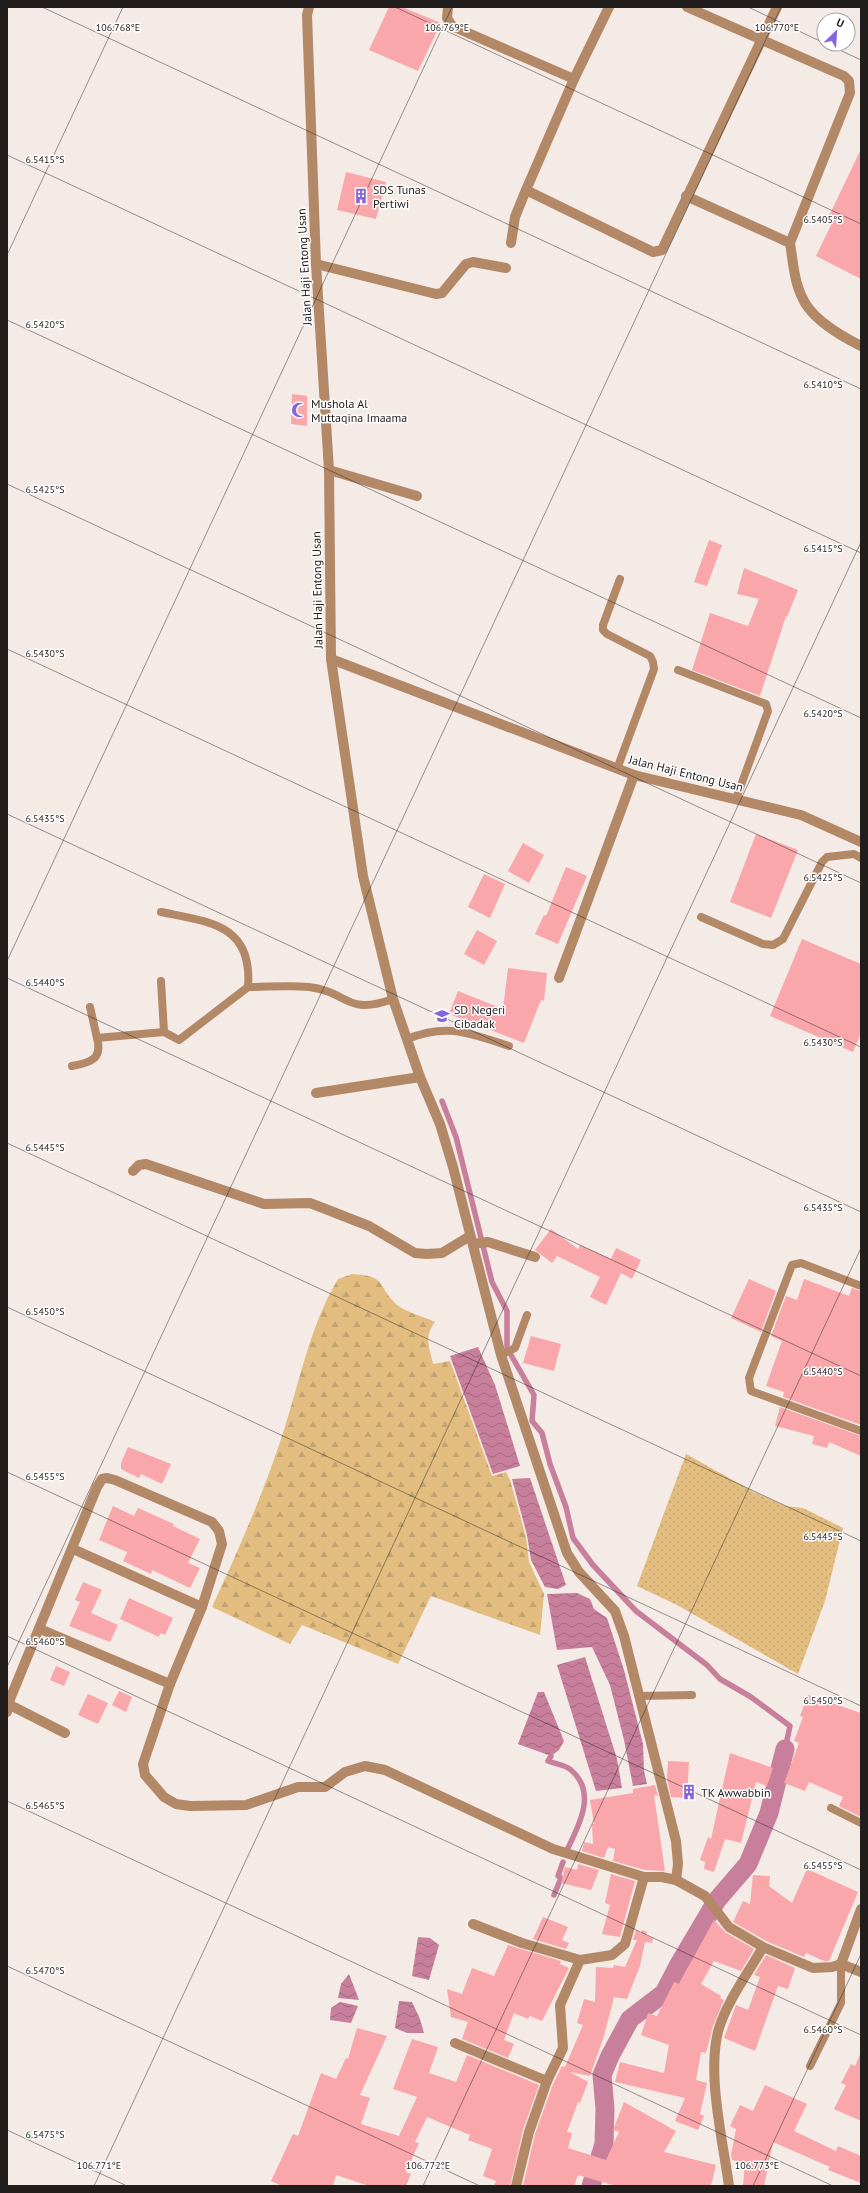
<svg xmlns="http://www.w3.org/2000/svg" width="868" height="2193" font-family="'PT Sans',sans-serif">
  <defs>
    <pattern id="grass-dots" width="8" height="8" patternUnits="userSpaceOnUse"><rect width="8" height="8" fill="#e3bd80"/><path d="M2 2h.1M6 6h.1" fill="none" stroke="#c2a26e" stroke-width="1.8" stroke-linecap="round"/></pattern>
    <pattern id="forest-firs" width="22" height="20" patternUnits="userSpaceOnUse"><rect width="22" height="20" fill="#e3bd80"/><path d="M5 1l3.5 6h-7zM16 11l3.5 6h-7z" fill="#c2a26e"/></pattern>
    <pattern id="water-waves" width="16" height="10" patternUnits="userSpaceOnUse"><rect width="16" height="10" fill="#c87f9b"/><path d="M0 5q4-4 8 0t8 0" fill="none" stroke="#a2677e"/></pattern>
  </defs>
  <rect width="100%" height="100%" fill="#f4eae6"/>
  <path fill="url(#grass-dots)" d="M686 1454 754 1492 785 1506 803 1508 843 1528 825 1601 798 1674 677 1605 637 1586Z"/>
  <path fill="url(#forest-firs)" d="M352 1274C387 1276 376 1284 395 1303 402 1311 425 1317 435 1322 424 1337 429 1346 433 1364L450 1361 492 1476 506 1472 510 1480 526 1537 529 1562 544 1594 540 1635 431 1596 398 1664 302 1625 290 1644 212 1607C237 1553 261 1499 280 1442 299 1387 308 1329 338 1279Z"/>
  <g fill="url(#water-waves)">
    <path d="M478 1347 495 1385 520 1466 493 1474 450 1356Z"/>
    <path d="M530 1478 566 1585 558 1589 545 1587 531 1560 527 1535 512 1479Z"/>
    <path d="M577 1593 590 1599 594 1609 607 1618 624 1670 643 1744 644 1771 647 1784 633 1786 624 1740 610 1685 592 1647 557 1650 547 1594Z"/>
    <path d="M585 1657 617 1759 622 1788 596 1791 557 1665Z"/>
    <path d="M538 1692H544L564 1741 559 1750 551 1756 518 1744Z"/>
    <path d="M418 1937 430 1938 439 1945 429 1980 412 1976Z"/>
    <path d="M349 1974 359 2000 338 1998 341 1984Z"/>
    <path d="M399 2001 412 2002 420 2019 424 2033H407L395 2028Z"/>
    <path d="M340 2002 358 2006 351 2023 330 2020 331 2008Z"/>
  </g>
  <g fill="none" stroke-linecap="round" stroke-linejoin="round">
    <g stroke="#c87f9b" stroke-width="5.5">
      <path d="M442 1101 456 1137 492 1282 507 1311V1348L534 1395 532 1421 542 1433 550 1464 566 1507 573 1538 593 1565 636 1611 707 1665 720 1679 751 1697 790 1726 785 1749"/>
      <path d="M551 1756 548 1761C555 1764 566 1765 571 1770 598 1793 578 1827 566 1852"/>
      <path d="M554 1895 561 1878 558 1876 563 1862"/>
    </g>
    <path stroke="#c87f9b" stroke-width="19" d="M591 2186 604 2144 605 2109 602 2075 610 2056 630 2019 664 1993 678 1966 717 1900 748 1864 769 1813 785 1749"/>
  </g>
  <g fill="#f9a7ab">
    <path d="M389 7H402L441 23 418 71 369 50Z"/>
    <path d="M861 149V279L816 256 834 219 829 216Z"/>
    <path d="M346 172 386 182 376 219 337 210Z"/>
    <path d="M292 394 307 396V426L291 424Z"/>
    <path d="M709 540 722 545 707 586 694 582Z"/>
    <path d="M744 568 798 590 787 617 786 616 760 696 692 670 710 613 748 626 759 599 737 594Z"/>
    <path d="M756 834 798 850 771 918 730 902Z"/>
    <path d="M523 843 544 855 529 883 508 871Z"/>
    <path d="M566 867 587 876 558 944 535 934 544 915 546 916Z"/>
    <path d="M484 874 505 884 490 918 468 907Z"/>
    <path d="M477 930 497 941 484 965 464 954Z"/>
    <path d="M802 939 861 964V1033L853 1052 770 1016Z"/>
    <path d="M508 968 547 973 544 1001 541 1000 524 1043 449 1014 458 991 503 1009Z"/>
    <path d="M551 1229 578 1249 580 1245 611 1259 616 1248 641 1260 632 1279 621 1273 606 1305 590 1297 600 1277 557 1256 552 1263 535 1250Z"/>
    <path d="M749 1279 776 1291 761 1332 731 1318Z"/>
    <path d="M804 1279 849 1296 852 1288 861 1291V1425L783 1397 784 1392 766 1386 782 1341 771 1336 786 1296 797 1300Z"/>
    <path d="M531 1336 561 1344 554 1371 523 1363Z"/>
    <path d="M780 1407 861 1436V1456L829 1442 827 1448 812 1444 814 1436 775 1426Z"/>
    <path d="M128 1447 171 1464 162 1484 141 1474 139 1478 121 1469V1463Z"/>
    <path d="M113 1506 134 1516 138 1508 174 1524 173 1526 200 1539 188 1563 200 1568 190 1588 152 1570 151 1574 123 1561 127 1552 99 1540Z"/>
    <path d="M83 1582 102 1590 91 1613 118 1625 110 1642 69 1626 80 1602 75 1600Z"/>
    <path d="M129 1598 173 1618 165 1635 160 1633 159 1637 120 1619Z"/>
    <path d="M56 1666 70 1672 64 1686 50 1680Z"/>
    <path d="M119 1691 132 1697 126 1712 112 1705Z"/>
    <path d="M88 1694 108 1703 98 1724 78 1715Z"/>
    <path d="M808 1695 861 1713V1817L839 1806 843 1797 809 1782 805 1791 784 1783 799 1743 794 1741 803 1717 800 1716Z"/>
    <path d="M730 1753 773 1768 767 1786 756 1782 741 1843 725 1839 714 1872 704 1869 705 1862 700 1860 708 1837 711 1839Z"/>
    <path d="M668 1761 689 1762 687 1798 671 1797 667 1779Z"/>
    <path d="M655 1785 658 1796 654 1795 665 1871 645 1870 613 1861 615 1849 608 1847 604 1858 582 1851 584 1842 593 1844 592 1824H594L590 1800 633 1793V1789Z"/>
    <path d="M578 1864 599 1870 591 1890 561 1883 565 1867 577 1870Z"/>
    <path d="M807 1869 858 1892 829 1961H824L806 1953 804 1957 766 1941 733 1922 743 1901 750 1904 753 1875 770 1876 769 1886 792 1903Z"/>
    <path d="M611 1874 635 1881 620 1937 602 1934 610 1905 605 1903Z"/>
    <path d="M543 1917 568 1927 562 1940 569 1943 566 1949 533 1939Z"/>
    <path d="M714 1920 725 1932 754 1949 741 1971 714 1961 701 1984 721 1996 720 1998 724 2000 713 2026 706 2053 701 2052 696 2080 707 2083 700 2114 704 2116 698 2130 675 2121 685 2098 615 2082 620 2062 664 2073 669 2045 641 2035 648 2013 657 2016 674 1982 679 1984Z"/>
    <path d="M636 1930 641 1933 642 1930 647 1932 646 1935 653 1938 652 1943 645 1942 640 1966 627 1999 614 1997 604 2036 590 2076 570 2072 588 2082 580 2103 578 2102 567 2132 572 2133 568 2148 606 2160 619 2132 613 2130 624 2102 676 2131 664 2152 716 2165 711 2186H616L578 2175 574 2186H523L535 2134 553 2084 562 2066 565 2067 583 2025 577 2023 584 1999 595 2002 596 1967 613 1968 614 1965 625 1967 637 1940H633Z"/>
    <path d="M508 1945 561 1961 560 1964 569 1968 542 2021 530 2016 528 2019 514 2013 504 2040 514 2044 508 2058 462 2039 468 2022 451 2017 447 1989 462 1994 472 1968 494 1976Z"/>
    <path d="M766 1955 795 1968 788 1989 778 1986 755 2051 724 2038 736 2005 748 2010 760 1977 754 1975Z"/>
    <path d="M357 2028 387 2036 360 2095 370 2098 361 2124 399 2136 417 2097 393 2089 412 2039 438 2047 429 2073 456 2082 467 2055 539 2085 523 2130 510 2186H494L496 2181 483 2176 492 2149 468 2140 470 2135 427 2117 415 2142 419 2143 406 2172 411 2174 406 2186H369L336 2175 333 2186H282L271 2181 293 2134 298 2136 321 2073 336 2079 346 2058 348 2059Z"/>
    <path d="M861 2052V2121L834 2109 846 2085 841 2083 851 2064 855 2066Z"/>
    <path d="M765 2085 807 2104 794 2131 836 2151 838 2146 861 2156V2183L828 2170 830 2167 773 2142 764 2186H743L745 2163 732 2160 731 2155 736 2129 730 2126 740 2105 753 2111Z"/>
  </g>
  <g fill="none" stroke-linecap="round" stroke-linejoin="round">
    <g stroke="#b38867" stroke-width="8">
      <path d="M678 670 766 704 768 711 736 799"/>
      <path d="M617 769 654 669 653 662 650 656 607 634 603 630V625L620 579"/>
      <path d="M161 912C209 922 253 924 248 987L179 1040 164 1032 161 981"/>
      <path d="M701 917 763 944 773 945 783 939 822 862 827 857 854 854 861 858"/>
      <path d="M248 987C268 987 289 985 309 987 349 992 346 1016 393 999"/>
      <path d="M90 1007 97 1038"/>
      <path d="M407 1039C448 1023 469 1033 509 1046"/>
      <path d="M72 1066C90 1063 103 1059 97 1038L164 1032"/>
      <path d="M861 1286 801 1263 792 1265 749 1378 751 1391 861 1431"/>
      <path d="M501 1355 515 1348 527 1315"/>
      <path d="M640 1696 692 1695"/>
      <path d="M831 1808 861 1823"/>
      <path d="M810 2066 841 2003V1964"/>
    </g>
    <g stroke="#b38867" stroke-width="10">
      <path d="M309 7 307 15 316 264 329 470 331 659 363 876 393 999 420 1077 440 1124 453 1167 501 1355 567 1553 579 1572 615 1611 624 1636 676 1841 678 1864 676 1880"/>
      <path d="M448 7 447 18 452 26 574 79"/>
      <path d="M609 7 574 79 526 190 653 252 662 250 777 7"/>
      <path d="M686 196 790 243 850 93 849 81 844 76 687 7"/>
      <path d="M511 243 515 217 526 190"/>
      <path d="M790 243C793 261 794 281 802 297 811 319 841 336 861 346"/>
      <path d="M316 264 436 294 442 293 466 264 473 262 506 268"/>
      <path d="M329 470 417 496"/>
      <path d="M331 659 634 775 801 815 861 842"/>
      <path d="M559 978 634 775"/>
      <path d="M316 1093 420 1077"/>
      <path d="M133 1171 139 1165 146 1164 264 1204 310 1203 369 1226 415 1253 427 1254 442 1253 470 1236"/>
      <path d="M473 1244 488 1242 535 1257"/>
      <path d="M73 1549 202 1607 170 1684 143 1764 145 1775 164 1797 176 1804 190 1806 246 1805 298 1787H325L345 1772 365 1766 385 1770 553 1849 644 1877H662L676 1880 705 1896 729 1927 763 1947 813 1968 832 1967 841 1964 861 1972"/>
      <path d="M40 1629 170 1684"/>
      <path d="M8 1704 65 1733"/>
      <path d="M7 1712 8 1704 97 1487 102 1479 107 1478 115 1480 212 1522 219 1531 222 1544 202 1607"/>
      <path d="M473 1924 522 1943 580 1960 612 1955 625 1944 644 1877"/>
      <path d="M841 1964 861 1909"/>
      <path d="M455 2043 547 2081"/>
      <path d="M516 2186 529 2132 547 2081 563 2048 560 2005 580 1960"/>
      <path d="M729 2186C723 2141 706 2072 719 2028 728 2000 748 1973 763 1947"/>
    </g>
  </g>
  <path fill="none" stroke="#211d1c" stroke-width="1" stroke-opacity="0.45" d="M42 7 861 389M395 7 861 224M748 7 824 43M827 44 861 60M7 155 861 553M7 255 123 7M7 320 861 718M7 484 861 883M7 649 861 1047M7 814 861 1212M7 961 452 7M7 978 861 1376M7 1143 861 1541M7 1307 861 1706M7 1472 861 1870M7 1636 861 2035M7 1667 781 7M7 1801 833 2186M7 1966 480 2186M7 2130 127 2186M94 2186 861 542M423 2186 861 1248M753 2186 861 1954"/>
  <defs>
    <g id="building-bare" transform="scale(1.2)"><path d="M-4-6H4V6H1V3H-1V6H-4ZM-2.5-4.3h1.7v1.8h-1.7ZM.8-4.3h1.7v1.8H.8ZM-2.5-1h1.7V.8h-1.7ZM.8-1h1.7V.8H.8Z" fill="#8664df" stroke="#fff" stroke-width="2.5" paint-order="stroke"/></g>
    <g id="mosque-bare" transform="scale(1.2)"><path d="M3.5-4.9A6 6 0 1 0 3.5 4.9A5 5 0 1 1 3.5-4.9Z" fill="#8664df" stroke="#fff" stroke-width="2.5" paint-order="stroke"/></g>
    <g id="school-bare" transform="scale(1.2)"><path d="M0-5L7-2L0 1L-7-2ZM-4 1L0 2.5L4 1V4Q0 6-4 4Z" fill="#8664df" stroke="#fff" stroke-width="2.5" paint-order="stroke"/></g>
  </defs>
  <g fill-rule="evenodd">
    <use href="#building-bare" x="361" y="196"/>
    <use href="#mosque-bare" x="299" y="410"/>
    <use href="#school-bare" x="442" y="1016"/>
    <use href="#building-bare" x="689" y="1792"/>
  </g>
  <g text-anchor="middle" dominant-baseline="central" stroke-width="3" stroke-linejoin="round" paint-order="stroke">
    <g font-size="12" fill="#211d1c" stroke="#fff" text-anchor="start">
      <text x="373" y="189">SDS Tunas<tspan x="373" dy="14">Pertiwi</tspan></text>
      <text x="311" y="403">Mushola Al<tspan x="311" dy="14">Muttaqina Imaama</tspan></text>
      <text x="454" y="1009">SD Negeri<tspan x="454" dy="14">Cibadak</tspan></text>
      <text x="701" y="1792">TK Awwabbin</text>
    </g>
    <g font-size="12" fill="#211d1c" stroke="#fff">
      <text transform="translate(304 267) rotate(-93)">Jalan Haji Entong Usan</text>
      <text transform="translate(317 590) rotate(-91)">Jalan Haji Entong Usan</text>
      <text transform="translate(686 773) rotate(14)">Jalan Haji Entong Usan</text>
    </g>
  </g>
  <g font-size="10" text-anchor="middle" fill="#211d1c" stroke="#fff" stroke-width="3" stroke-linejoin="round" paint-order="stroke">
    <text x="118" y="31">106.768°E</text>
    <text x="447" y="31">106.769°E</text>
    <text x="777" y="31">106.770°E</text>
    <text x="45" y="163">6.5415°S</text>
    <text x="823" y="223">6.5405°S</text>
    <text x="45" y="328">6.5420°S</text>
    <text x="823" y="388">6.5410°S</text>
    <text x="45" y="493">6.5425°S</text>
    <text x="823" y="552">6.5415°S</text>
    <text x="45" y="657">6.5430°S</text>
    <text x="823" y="717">6.5420°S</text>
    <text x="45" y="822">6.5435°S</text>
    <text x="823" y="881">6.5425°S</text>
    <text x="45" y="986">6.5440°S</text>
    <text x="823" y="1046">6.5430°S</text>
    <text x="45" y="1151">6.5445°S</text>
    <text x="823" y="1211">6.5435°S</text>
    <text x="45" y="1315">6.5450°S</text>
    <text x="823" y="1375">6.5440°S</text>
    <text x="45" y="1480">6.5455°S</text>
    <text x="823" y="1540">6.5445°S</text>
    <text x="45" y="1645">6.5460°S</text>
    <text x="823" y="1704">6.5450°S</text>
    <text x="45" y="1809">6.5465°S</text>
    <text x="823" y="1869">6.5455°S</text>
    <text x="45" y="1974">6.5470°S</text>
    <text x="823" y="2033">6.5460°S</text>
    <text x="45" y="2138">6.5475°S</text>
    <text x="99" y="2169">106.771°E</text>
    <text x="428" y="2169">106.772°E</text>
    <text x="757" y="2169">106.773°E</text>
  </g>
  <rect width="868" height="2193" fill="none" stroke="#211d1c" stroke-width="16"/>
  <g transform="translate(836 32) rotate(25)"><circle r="19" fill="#ffffff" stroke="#a6a5a4"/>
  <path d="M0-3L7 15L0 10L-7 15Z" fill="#8664df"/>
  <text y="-6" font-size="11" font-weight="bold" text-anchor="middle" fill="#211d1c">U</text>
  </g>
</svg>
